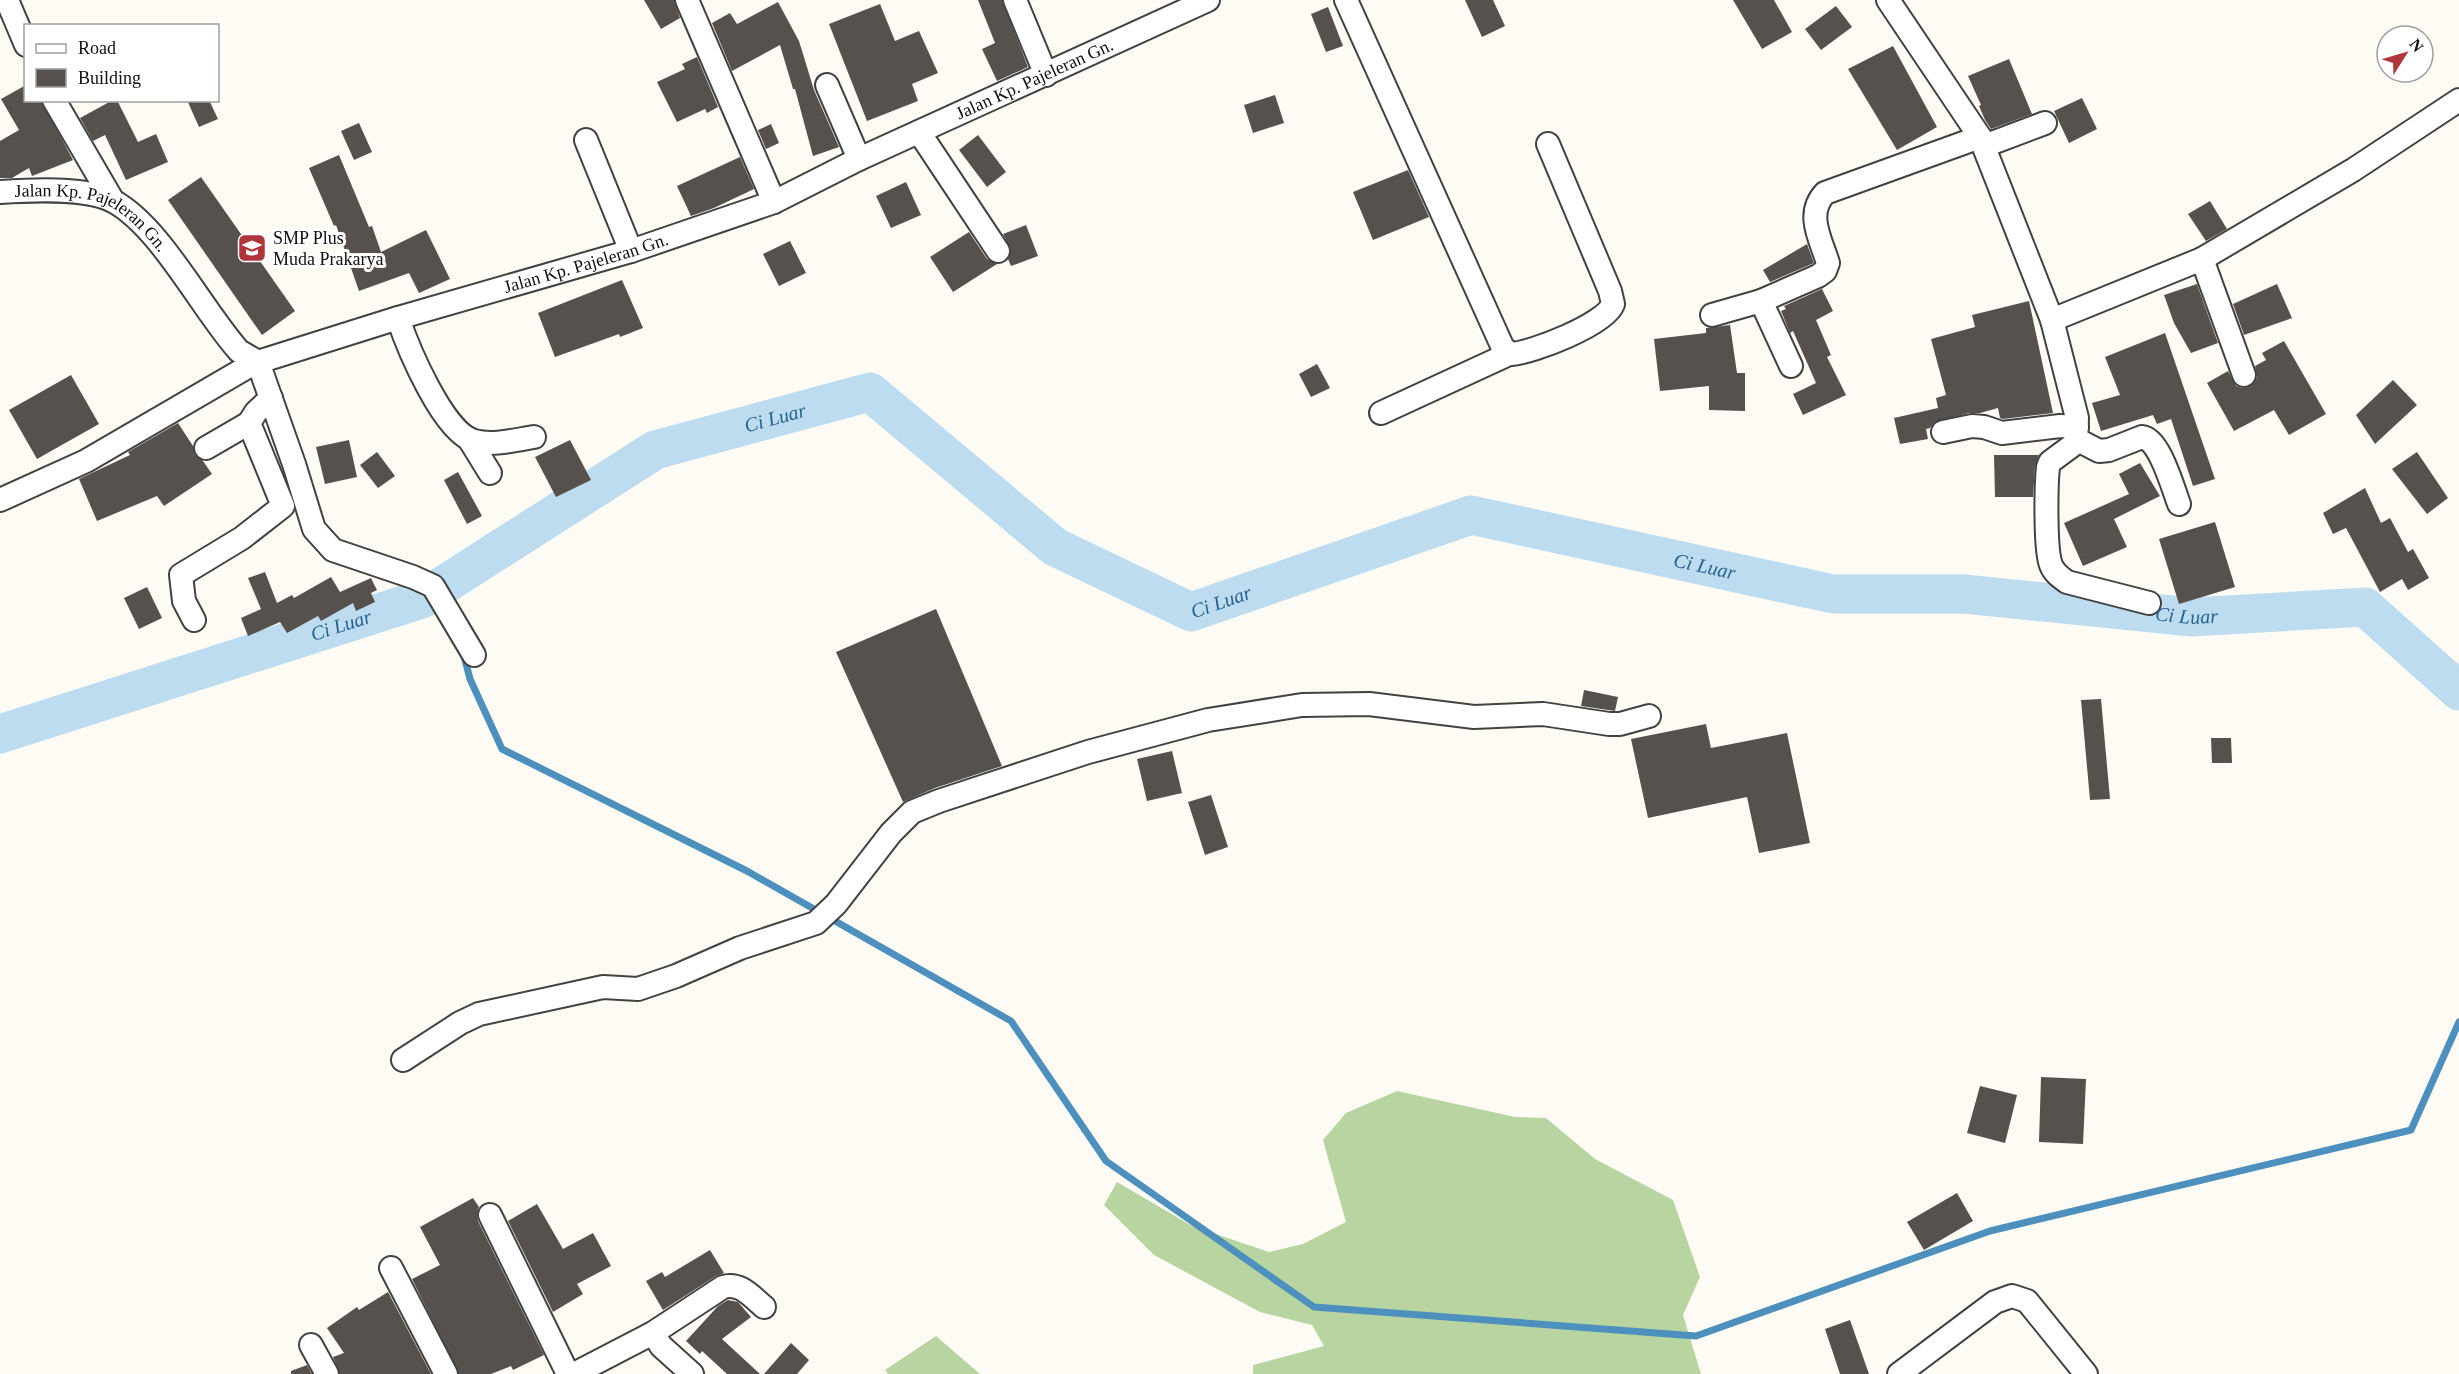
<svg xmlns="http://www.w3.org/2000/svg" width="2459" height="1374" font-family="'Times New Roman',serif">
  <rect width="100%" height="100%" fill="#fdfbf3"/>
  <g fill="#b7d4a1">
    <path d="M1397 1091 1515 1117 1546 1118 1595 1159 1673 1200 1700 1277 1683 1315 1701 1374H1253V1365L1324 1346 1312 1325 1260 1312 1154 1255 1104 1205 1117 1182 1192 1226 1269 1252 1303 1244 1346 1222 1323 1140 1346 1113Z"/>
    <path d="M936 1336 980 1374H888L885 1370Z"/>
  </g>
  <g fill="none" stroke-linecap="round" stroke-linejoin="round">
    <g stroke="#4d90be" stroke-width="7">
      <path d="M447 583 451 598"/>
      <path d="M464 656 470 679 502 749 747 871 1011 1021 1106 1161 1314 1307 1696 1336 1990 1231 2411 1130 2459 1022"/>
    </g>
    <path stroke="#bddcef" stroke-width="39" id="s1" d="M0 734 422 599 655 450 870 392 1055 547 1191 612 1471 515 1833 594H1964L2192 617 2365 607 2459 691"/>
  </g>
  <g fill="#57514d">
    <path d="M644 0H674L680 18 661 29Z"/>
    <path d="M978 0H1002L1028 67 997 81 982 49 995 43Z"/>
    <path d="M1465 0H1493L1505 26 1482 37Z"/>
    <path d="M1733 0H1774L1792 32 1762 49Z"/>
    <path d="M778 2 799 41 814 90 839 147 813 156 795 89H793L780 45 732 71 712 23 730 13 737 24Z"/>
    <path d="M880 4 895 41 919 31 938 73 912 84 918 101 867 121 829 24Z"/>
    <path d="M1836 6 1852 27 1821 50 1805 29Z"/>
    <path d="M1328 7 1343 46 1326 52 1311 14Z"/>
    <path d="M1893 46 1937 127 1897 150 1848 69Z"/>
    <path d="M697 57 718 107 707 113 705 109 677 122 657 82 685 69 682 64Z"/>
    <path d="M2009 59 2032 114 1991 129 1985 120 1979 106 1981 105 1968 76Z"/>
    <path d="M26 85V100H41L73 160 32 176 29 168 12 178H0V141L19 130 1 99Z"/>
    <path d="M1275 95 1284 123 1253 133 1244 105Z"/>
    <path d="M2082 98 2097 129 2069 143 2054 111Z"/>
    <path d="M113 100H117L138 142 156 134 168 162 126 180 105 135 93 141 80 118Z"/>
    <path d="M187 100H209L218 119 199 127Z"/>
    <path d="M359 123 372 152 354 160 341 131Z"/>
    <path d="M771 124 779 143 766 149 758 130Z"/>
    <path d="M978 135 1006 172 987 187 959 150Z"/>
    <path d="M339 155 369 227 372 226 381 252 426 230 450 279 419 293 409 273 359 291 336 225 334 226 309 168Z"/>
    <path d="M740 157 754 189 714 208 691 216 677 186Z"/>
    <path d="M1408 170 1429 217 1373 240 1353 192Z"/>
    <path d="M201 177 295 311 262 335 168 200Z"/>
    <path d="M906 182 921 215 891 228 876 196Z"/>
    <path d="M2210 201 2227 229 2206 241 2188 214Z"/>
    <path d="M1026 225 1038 256 1011 266 1008 259 1011 250 1003 234Z"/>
    <path d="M969 232 987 259 997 264 953 292 930 257Z"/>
    <path d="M790 241 806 273 779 286 763 254Z"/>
    <path d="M1807 244 1814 263 1770 282 1763 270Z"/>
    <path d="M622 280 643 328 620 337 619 334 555 357 538 313Z"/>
    <path d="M2197 284 2218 343 2191 353 2174 323 2164 295Z"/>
    <path d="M2277 284 2292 318 2244 335 2233 304Z"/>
    <path d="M1822 289 1833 311 1816 320 1831 355 1827 357 1846 395 1803 415 1793 394 1816 383 1793 331 1790 333 1781 311 1786 309 1784 306Z"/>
    <path d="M2029 301 2053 413 2003 419 2000 418 1998 408 1980 413H1969L1935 422 1930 428 1926 429 1928 439 1900 444 1894 418 1938 408 1936 398 1946 395 1931 339 1975 327 1972 315Z"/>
    <path d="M1730 325 1737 373H1745V411L1709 410V386L1660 391 1654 339 1706 333V328Z"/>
    <path d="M2165 333 2215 479 2193 486 2171 419 2157 424 2153 415 2101 431 2092 403 2120 395 2105 357Z"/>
    <path d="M2284 341 2326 414 2289 435 2274 410 2234 431 2207 383 2228 371 2236 386 2242 388 2249 387 2257 378 2255 366 2266 360 2262 353Z"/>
    <path d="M1317 364 1330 388 1311 397 1299 374Z"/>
    <path d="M71 375 99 424 37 459 9 410Z"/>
    <path d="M2393 380 2417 405 2375 444 2356 415Z"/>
    <path d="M178 423 193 446 195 455 203 461 212 474 164 506 157 496 97 521 79 479 130 455 128 452Z"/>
    <path d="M349 440 357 477 325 484 316 447Z"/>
    <path d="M570 440 591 480 556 497 535 457Z"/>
    <path d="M377 452 395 476 378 488 360 465Z"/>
    <path d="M2417 452 2448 498 2427 514 2392 469Z"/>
    <path d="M1994 455H2039L2035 466 2033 497H1995Z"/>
    <path d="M2140 463 2160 496 2114 519 2127 547 2083 566 2064 523 2129 494 2119 474Z"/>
    <path d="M458 472 482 516 467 524 444 480Z"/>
    <path d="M2365 488 2381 523 2390 518 2408 552 2413 549 2429 578 2408 590 2402 579 2380 592 2346 528 2333 534 2323 513Z"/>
    <path d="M2215 522 2235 587 2179 604 2159 539Z"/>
    <path d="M265 572 277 603 292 595 294 598 331 577 340 592 371 578 377 590 371 593 375 602 356 611 353 603 321 621 318 616 287 633 280 622 248 636 241 618 261 609 248 578Z"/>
    <path d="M147 587 162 618 139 629 124 598Z"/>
    <path d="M936 609 1002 766 935 788 903 802 836 652Z"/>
    <path d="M1584 690 1618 697 1615 711 1581 706Z"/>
    <path d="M2101 699 2110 799 2090 800 2081 700Z"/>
    <path d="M1706 724 1711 748 1787 733 1810 843 1759 853 1747 797 1648 818 1631 739Z"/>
    <path d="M2211 738H2231L2232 763H2212Z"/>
    <path d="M1172 751 1182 793 1147 801 1137 759Z"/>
    <path d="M1211 795 1228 847 1205 855 1188 802Z"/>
    <path d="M2041 1077 2086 1079 2083 1144 2039 1142Z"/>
    <path d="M1980 1086 2017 1095 2005 1143 1967 1133Z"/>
    <path d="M1957 1193 1973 1221 1924 1250 1907 1222Z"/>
    <path d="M473 1198 479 1207 477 1214 478 1221 544 1355 513 1370 511 1366 491 1374H459L412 1279 440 1265 420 1227Z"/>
    <path d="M537 1204 563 1249 593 1233 611 1266 577 1284 583 1294 553 1312 508 1221Z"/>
    <path d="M710 1250 724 1273 716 1276 663 1310 646 1281 662 1272 665 1277Z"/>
    <path d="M388 1292 431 1374H340L333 1357 344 1353 327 1328 357 1307 359 1310Z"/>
    <path d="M728 1300 738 1302 751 1317 722 1339 760 1374H727L702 1351 700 1354 686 1341 718 1306Z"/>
    <path d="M1850 1320 1869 1374H1840L1825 1329Z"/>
    <path d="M791 1343 809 1360 797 1374H764Z"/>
    <path d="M307 1365 312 1374H291V1371Z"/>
  </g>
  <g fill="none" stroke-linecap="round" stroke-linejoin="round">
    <g stroke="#424242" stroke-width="26">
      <g id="street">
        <path d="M7 0 26 45"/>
        <path d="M687 0 774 202"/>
        <path d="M1015 0 1046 75"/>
        <path d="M1346 0 1503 348 1511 354C1532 353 1606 324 1613 304L1610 291 1548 144"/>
        <path d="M1888 0 1980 137 2052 320 2077 418 2076 439 2073 445 2050 462 2048 467C2046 486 2045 550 2051 565 2054 573 2060 577 2067 582L2149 603"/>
        <path d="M827 85 859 159"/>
        <path d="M54 100 113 201"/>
        <path d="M919 132 998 251"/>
        <path d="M586 140 631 251"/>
        <path d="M1984 146 2045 123"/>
        <path id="s2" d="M0 192C31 190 86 187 113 201 161 227 202 310 239 351L258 362 398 318 631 251 774 202 859 159 1208 0"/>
        <path d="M2202 259 2244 375"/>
        <path d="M1761 301 1791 366"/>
        <path d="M1712 315 1761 301 1818 276 1825 271 1828 263C1821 240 1805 214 1825 193L1980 137"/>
        <path d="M398 318C408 348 443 432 474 441 493 446 515 440 534 437"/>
        <path d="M2052 320 2202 259 2353 170 2459 100"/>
        <path d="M258 362 294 464 314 529 333 550 413 577 433 586 474 655"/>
        <path d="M1381 413 1509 354"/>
        <path d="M1943 432 1972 426 1984 427 2002 433 2060 426 2077 427"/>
        <path d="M469 439 490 473"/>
        <path d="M2076 439 2099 451 2109 450 2142 437C2159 438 2173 488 2179 504"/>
        <path d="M206 448 249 423"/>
        <path d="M0 500 86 461 256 362"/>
        <path d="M194 620 184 601 181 575 242 538 283 506 249 423 256 412 271 398"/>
        <path d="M403 1060 460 1023 479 1014 603 987 638 989 676 976 740 948 816 923 836 904 891 833 912 812 939 801 1088 752 1208 720 1302 705 1369 704 1474 717 1543 714 1609 724H1620L1649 716"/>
        <path d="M490 1215 568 1374"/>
        <path d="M391 1268 446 1374"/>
        <path d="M653 1333 661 1346 692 1374"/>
        <path d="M311 1345 327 1374"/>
        <path d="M574 1374 653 1333 723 1287C740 1282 751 1296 764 1307"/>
        <path d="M1899 1374 1995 1302 2012 1296 2027 1301 2086 1374"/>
      </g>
    </g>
    <use href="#street" stroke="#fff" stroke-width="22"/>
  </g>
  <defs>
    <g id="school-square" transform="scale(1.5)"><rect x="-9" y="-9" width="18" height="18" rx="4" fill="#af373c" stroke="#fff"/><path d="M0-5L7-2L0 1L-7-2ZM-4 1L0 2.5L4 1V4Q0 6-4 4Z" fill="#fff"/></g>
  </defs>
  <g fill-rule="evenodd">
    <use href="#school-square" x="252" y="248"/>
  </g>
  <g text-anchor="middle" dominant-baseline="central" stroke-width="6" stroke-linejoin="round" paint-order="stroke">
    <g font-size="18" fill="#0f0f0f" stroke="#fff">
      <text stroke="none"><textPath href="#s2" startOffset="1162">Jalan Kp. Pajeleran Gn.</textPath></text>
      <text stroke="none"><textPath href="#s2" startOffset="100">Jalan Kp. Pajeleran Gn.</textPath></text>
      <text stroke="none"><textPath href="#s2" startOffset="676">Jalan Kp. Pajeleran Gn.</textPath></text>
    </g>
    <g font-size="18" fill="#0f0f0f" stroke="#fff" text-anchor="start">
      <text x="273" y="238">SMP Plus<tspan x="273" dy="21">Muda Prakarya</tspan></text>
    </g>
    <g font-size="20" font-style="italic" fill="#266393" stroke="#fff">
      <text stroke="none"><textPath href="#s1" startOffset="844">Ci Luar</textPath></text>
      <text stroke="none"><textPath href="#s1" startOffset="1870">Ci Luar</textPath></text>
      <text stroke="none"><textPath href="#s1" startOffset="1366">Ci Luar</textPath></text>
      <text stroke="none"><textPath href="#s1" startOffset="2356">Ci Luar</textPath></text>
      <text stroke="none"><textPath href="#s1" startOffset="358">Ci Luar</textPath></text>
    </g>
  </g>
  <rect x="24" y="24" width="195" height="78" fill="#ffffff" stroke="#9f9f9f" stroke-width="1.5"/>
  <rect x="36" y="44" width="30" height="9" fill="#ffffff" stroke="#9f9f9f" stroke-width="1.5"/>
  <text x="78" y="54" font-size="18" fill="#0f0f0f">Road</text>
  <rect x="36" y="69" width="30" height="18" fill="#57514d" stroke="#9f9f9f" stroke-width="1.5"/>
  <text x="78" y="84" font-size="18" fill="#0f0f0f">Building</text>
  <g transform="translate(2405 54) rotate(53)"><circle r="28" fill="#ffffff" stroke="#9f9f9f" stroke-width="1.5"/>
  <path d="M0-4.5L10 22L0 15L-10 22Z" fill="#af373c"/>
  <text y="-9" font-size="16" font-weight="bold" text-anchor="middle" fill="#0f0f0f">N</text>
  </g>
</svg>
